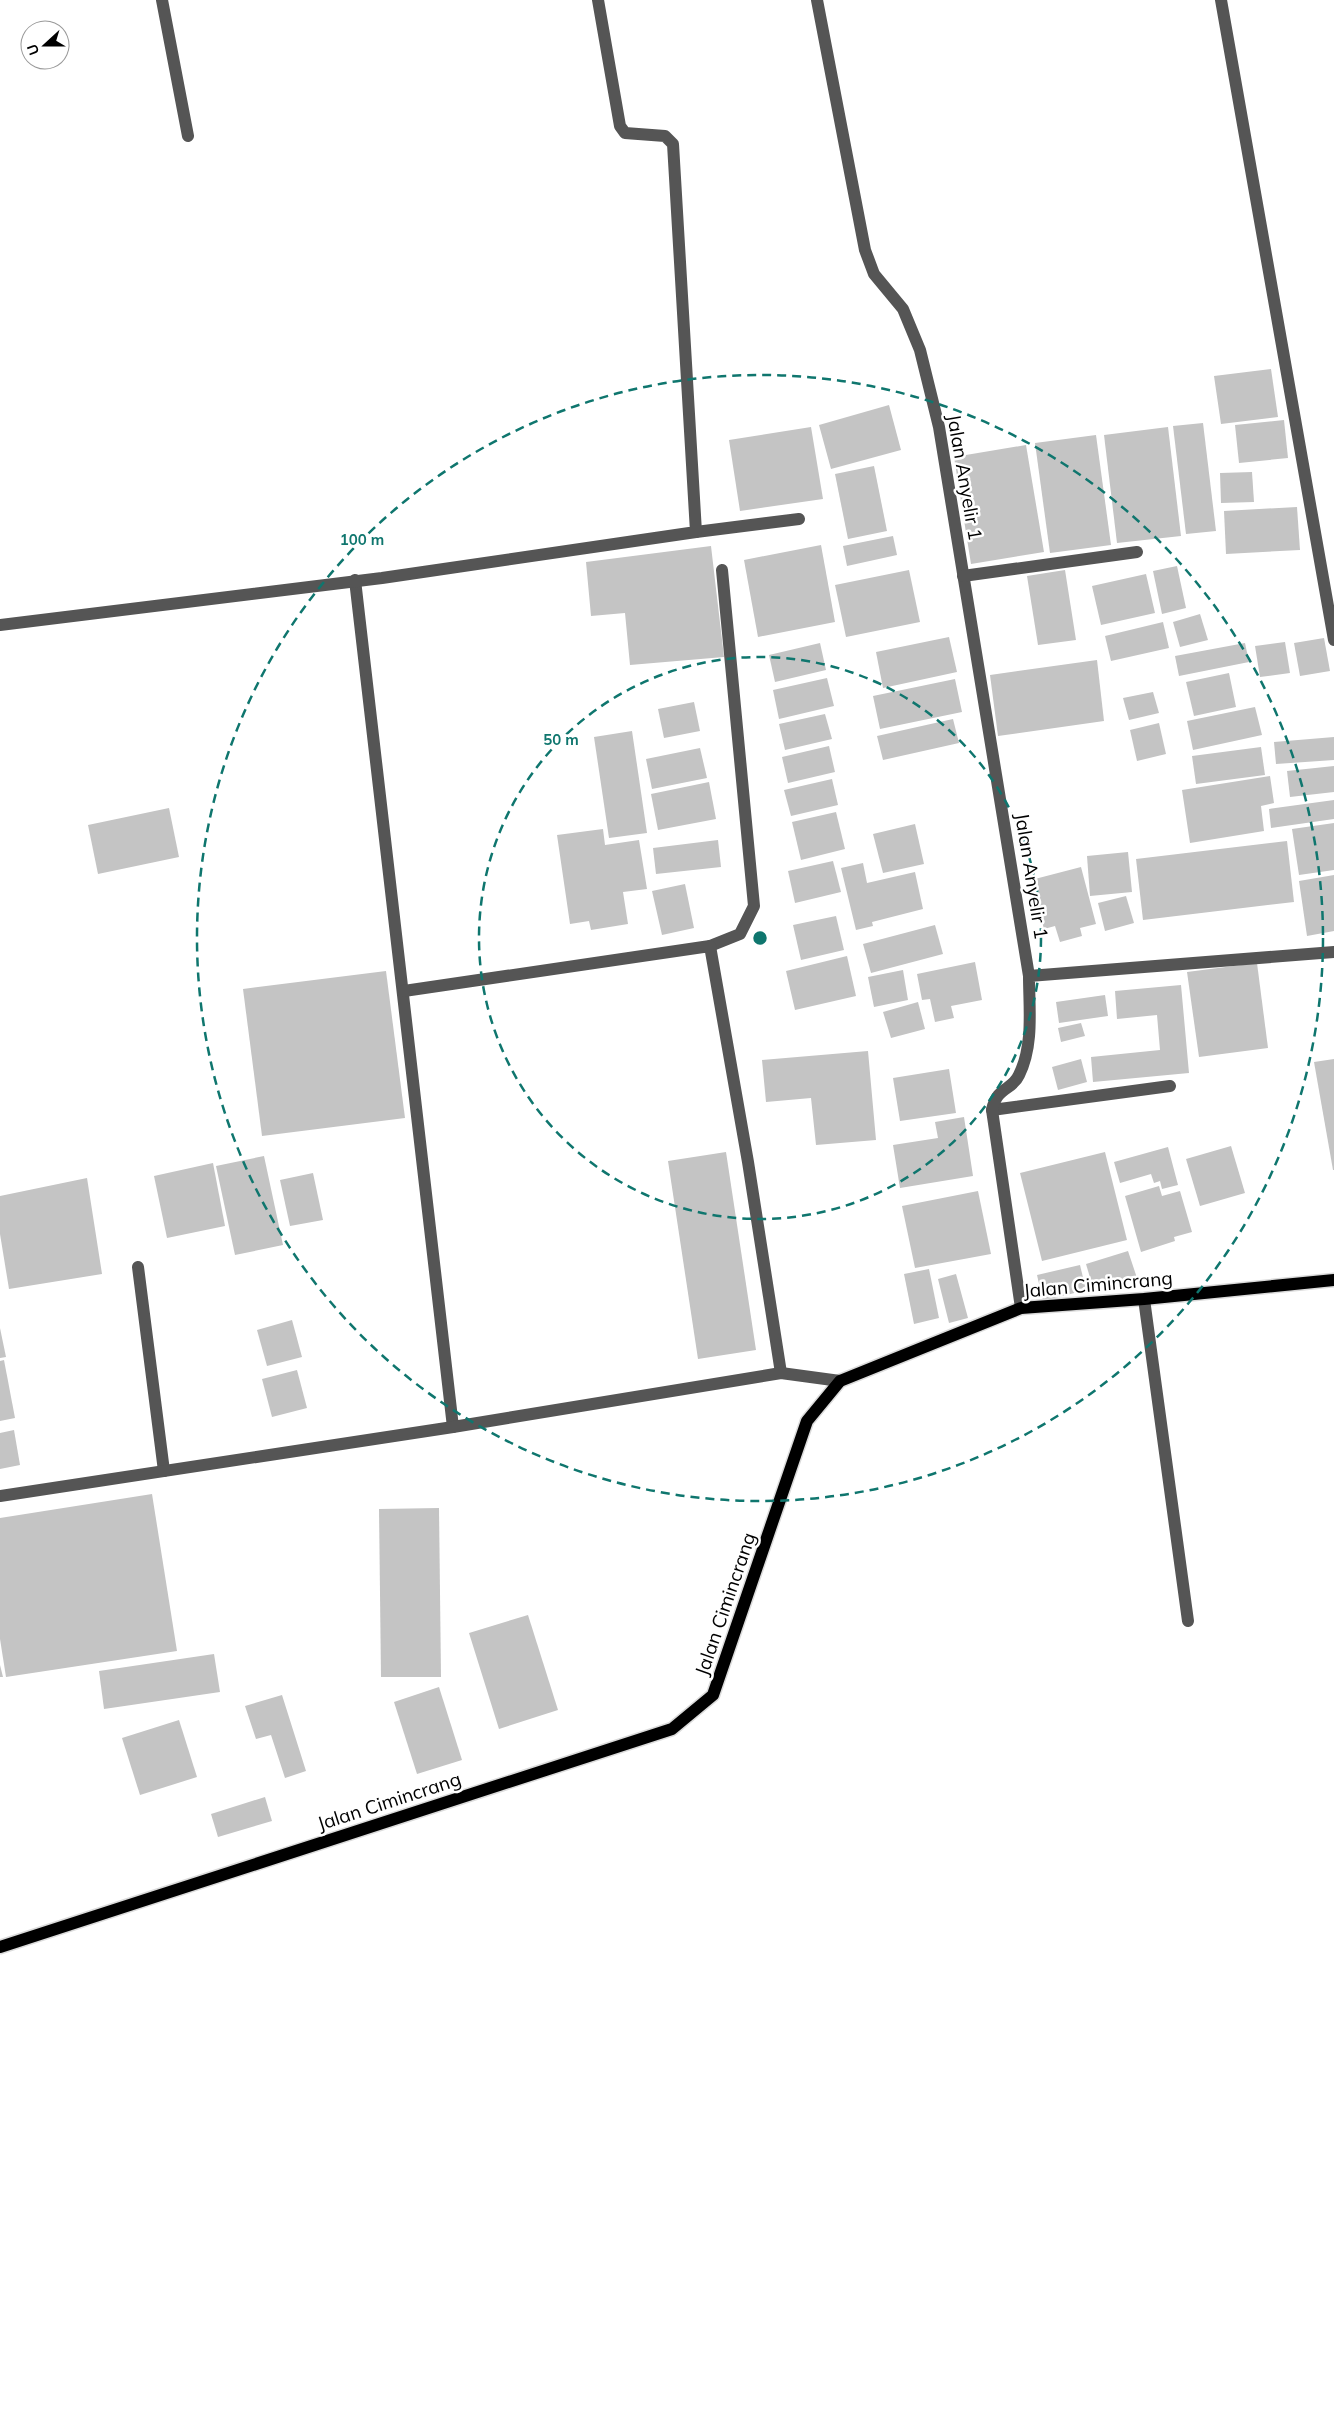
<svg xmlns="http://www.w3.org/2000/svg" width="1334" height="2413" font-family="Mulish,sans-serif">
  <rect width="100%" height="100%" fill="#fff"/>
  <g fill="#c4c4c4">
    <path d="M1271 369 1278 417 1221 424 1214 376Z"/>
    <path d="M889 405 901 450 831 469 819 425Z"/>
    <path d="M1284 420 1288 458 1239 463 1235 425Z"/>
    <path d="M1203 423 1216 531 1186 534 1173 426Z"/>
    <path d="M811 427 823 499 740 511 729 440Z"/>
    <path d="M1168 427 1181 536 1117 543 1104 435Z"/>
    <path d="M1096 435 1111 545 1050 553 1035 443Z"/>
    <path d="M1026 445 1044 552 971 564 954 457Z"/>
    <path d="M874 466 887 531 848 539 835 474Z"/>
    <path d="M1252 472 1254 502 1221 503 1220 473Z"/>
    <path d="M1297 507 1300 550 1226 554 1224 511Z"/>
    <path d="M893 536 897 555 847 566 843 546Z"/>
    <path d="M821 545 835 622 758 637 744 560Z"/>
    <path d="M711 546 724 657 630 665 625 613 591 616 586 562Z"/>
    <path d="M1177 566 1186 608 1162 614 1153 571Z"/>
    <path d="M909 570 920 622 846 637 835 585Z"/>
    <path d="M1065 570 1076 640 1038 645 1027 576Z"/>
    <path d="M1146 574 1155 613 1101 625 1092 586Z"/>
    <path d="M1200 614 1208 640 1180 647 1173 622Z"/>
    <path d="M1163 622 1169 648 1111 661 1105 636Z"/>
    <path d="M949 637 957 672 883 688 876 652Z"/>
    <path d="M1324 638 1330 671 1300 676 1294 643Z"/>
    <path d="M1285 642 1290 673 1260 677 1255 646Z"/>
    <path d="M820 643 826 670 775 682 769 655Z"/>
    <path d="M1245 643 1249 662 1179 676 1175 656Z"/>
    <path d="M1097 660 1104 721 998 736 990 675Z"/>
    <path d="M1229 673 1236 707 1194 716 1186 682Z"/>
    <path d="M827 678 834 706 779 719 773 690Z"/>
    <path d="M955 679 962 712 880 729 873 696Z"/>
    <path d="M1153 692 1159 713 1129 720 1123 698Z"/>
    <path d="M694 702 700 731 664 738 658 709Z"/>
    <path d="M1255 707 1262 735 1193 750 1187 721Z"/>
    <path d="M825 714 832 739 785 750 779 724Z"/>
    <path d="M953 719 959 743 883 760 877 736Z"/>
    <path d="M1159 723 1166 754 1137 761 1130 730Z"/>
    <path d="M632 731 647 833 609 838 594 737Z"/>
    <path d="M1334 737V760L1276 764 1274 742Z"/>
    <path d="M829 746 835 772 788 783 782 757Z"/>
    <path d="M1261 747 1265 775 1196 784 1192 756Z"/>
    <path d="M700 748 707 778 652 789 646 759Z"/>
    <path d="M1334 766V792L1290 797 1287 771Z"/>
    <path d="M1270 776 1274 803 1261 806 1264 831 1190 843 1182 790Z"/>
    <path d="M832 779 838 805 791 816 784 790Z"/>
    <path d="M709 782 716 819 658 830 651 794Z"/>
    <path d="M1334 800V819L1271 828 1269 809Z"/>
    <path d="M169 808 179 857 98 874 88 825Z"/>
    <path d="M836 812 845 849 801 860 792 822Z"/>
    <path d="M1334 823V870L1299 875 1292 829Z"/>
    <path d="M915 824 924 864 883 873 873 834Z"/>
    <path d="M603 829 605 845 639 840 647 889 623 892 628 924 591 930 589 921 570 924 557 835Z"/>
    <path d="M718 840 721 867 656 874 653 848Z"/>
    <path d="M1287 841 1294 902 1143 920 1136 859Z"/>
    <path d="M1128 852 1132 892 1090 896 1087 856Z"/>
    <path d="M833 861 841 892 795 903 788 871Z"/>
    <path d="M863 863 867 883 915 872 923 909 872 922 873 926 856 930 841 868Z"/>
    <path d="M1081 867 1096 924 1080 928 1082 936 1060 942 1055 926 1044 929 1031 880Z"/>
    <path d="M1334 875V931L1307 936 1299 881Z"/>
    <path d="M685 884 694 928 662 935 652 891Z"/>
    <path d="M1126 896 1134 923 1105 931 1098 903Z"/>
    <path d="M836 916 844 950 801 960 793 925Z"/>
    <path d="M935 925 943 954 871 973 863 944Z"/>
    <path d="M847 956 856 996 795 1010 786 971Z"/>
    <path d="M975 962 982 1000 951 1006 954 1018 935 1022 930 999 922 1000 917 974Z"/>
    <path d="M1257 963 1268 1048 1199 1057 1187 972Z"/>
    <path d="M903 970 908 1000 874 1007 868 977Z"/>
    <path d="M386 971 405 1118 262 1136 243 989Z"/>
    <path d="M1181 985 1189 1073 1093 1082 1091 1057 1160 1050 1157 1015 1117 1019 1115 991Z"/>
    <path d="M1105 995 1108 1016 1059 1023 1056 1002Z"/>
    <path d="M918 1002 925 1029 891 1038 883 1012Z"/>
    <path d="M1081 1023 1085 1036 1061 1042 1058 1028Z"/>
    <path d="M868 1051 876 1140 816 1145 811 1098 766 1102 762 1060Z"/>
    <path d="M1081 1059 1087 1082 1058 1090 1052 1067Z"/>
    <path d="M1334 1059V1170H1333L1314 1062Z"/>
    <path d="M949 1069 956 1113 900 1121 893 1078Z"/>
    <path d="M964 1117 973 1176 900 1188 893 1145 938 1138 935 1122Z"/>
    <path d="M1231 1146 1245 1193 1200 1206 1186 1159Z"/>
    <path d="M1168 1147 1178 1185 1162 1189 1160 1181 1154 1183 1151 1174 1120 1183 1114 1162Z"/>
    <path d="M726 1152 756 1350 698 1359 668 1161Z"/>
    <path d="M1105 1152 1127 1240 1042 1261 1020 1173Z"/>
    <path d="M264 1156 283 1245 235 1255 216 1166Z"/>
    <path d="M213 1163 225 1226 167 1238 154 1176Z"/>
    <path d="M313 1173 323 1220 290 1226 280 1180Z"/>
    <path d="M87 1178 102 1274 9 1289 0 1234V1196Z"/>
    <path d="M1159 1186 1162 1196 1180 1191 1192 1232 1174 1237 1175 1241 1141 1252 1125 1196Z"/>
    <path d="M978 1191 991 1254 915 1268 902 1206Z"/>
    <path d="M1128 1251 1137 1278 1094 1291 1086 1264Z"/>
    <path d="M1080 1265 1086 1290 1043 1301 1037 1275Z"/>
    <path d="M929 1269 939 1318 914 1324 904 1274Z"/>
    <path d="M956 1274 968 1318 949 1323 938 1279Z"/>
    <path d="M292 1320 302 1357 267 1366 257 1330Z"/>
    <path d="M0 1328 6 1357 0 1358Z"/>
    <path d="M4 1360 15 1418 0 1421V1361Z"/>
    <path d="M297 1370 307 1408 272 1417 262 1379Z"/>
    <path d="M14 1430 20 1465 0 1469V1433Z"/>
    <path d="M152 1494 177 1651 6 1677 0 1639V1518Z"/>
    <path d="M439 1508 441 1677H381L379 1509Z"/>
    <path d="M528 1615 558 1710 499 1729 469 1633Z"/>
    <path d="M214 1654 220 1692 104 1709 99 1671Z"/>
    <path d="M0 1665 3 1677H0Z"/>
    <path d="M439 1687 462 1760 417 1774 394 1702Z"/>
    <path d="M282 1695 306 1771 285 1778 271 1735 256 1739 245 1706Z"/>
    <path d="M179 1720 197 1777 140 1795 122 1738Z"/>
    <path d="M265 1797 272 1821 218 1837 211 1814Z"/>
  </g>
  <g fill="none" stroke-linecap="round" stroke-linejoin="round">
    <g stroke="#dbdbdb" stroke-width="15">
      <path id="major" d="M0 1947 672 1729 713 1695 807 1421 840 1381 1021 1308 1144 1299 1334 1280"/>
    </g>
    <g stroke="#555" stroke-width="12">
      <path d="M162 0 188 136"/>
      <path d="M817 0 865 250 874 274 903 309 920 350 939 427 1029 976"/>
      <path d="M1221 0 1334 640"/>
      <path d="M696 532 799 519"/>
      <path d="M963 576 1137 552"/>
      <path d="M355 580 453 1427"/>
      <path d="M0 625 382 578 696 532 673 144 665 136 625 133 620 126 598 0"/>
      <path d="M710 946 740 934 754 906 722 570"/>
      <path d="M404 991 710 946 748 1162 781 1373"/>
      <path d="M992 1110 1170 1086"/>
      <path d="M138 1267 164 1471"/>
      <path d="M1144 1299 1188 1621"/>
      <path d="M1021 1308 992 1110C997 1086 1012 1091 1019 1075 1034 1045 1029 1008 1029 976L1334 952"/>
      <path d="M0 1496 453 1427 781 1373 840 1381"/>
    </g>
    <use href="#major" stroke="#000" stroke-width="12"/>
  </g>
  <g fill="none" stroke="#0f766e" stroke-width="2.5" stroke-dasharray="9 6">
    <circle cx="760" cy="938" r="281"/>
    <circle cx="760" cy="938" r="563"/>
  </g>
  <g text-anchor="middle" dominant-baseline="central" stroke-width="5" stroke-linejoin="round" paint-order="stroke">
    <g font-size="19" fill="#000" stroke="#fff">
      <text transform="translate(965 477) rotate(80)">Jalan Anyelir 1</text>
      <text transform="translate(1032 876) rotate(81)">Jalan Anyelir 1</text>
      <text transform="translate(1098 1284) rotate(-5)">Jalan Cimincrang</text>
      <text transform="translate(725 1604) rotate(-71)">Jalan Cimincrang</text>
      <text transform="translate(389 1801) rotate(-18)">Jalan Cimincrang</text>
    </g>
  </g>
  <circle cx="760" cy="938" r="8" fill="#0f766e" stroke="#fff" stroke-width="2.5"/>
  <g font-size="15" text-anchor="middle" font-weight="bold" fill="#0f766e" stroke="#fff" stroke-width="5" stroke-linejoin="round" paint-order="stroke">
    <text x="362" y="545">100 m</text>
    <text x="561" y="745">50 m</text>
  </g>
  <g transform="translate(45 45) rotate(249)"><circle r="24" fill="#ffffff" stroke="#999999"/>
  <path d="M0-4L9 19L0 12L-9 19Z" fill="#000000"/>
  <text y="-8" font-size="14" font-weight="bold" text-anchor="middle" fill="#000000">U</text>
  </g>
</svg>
